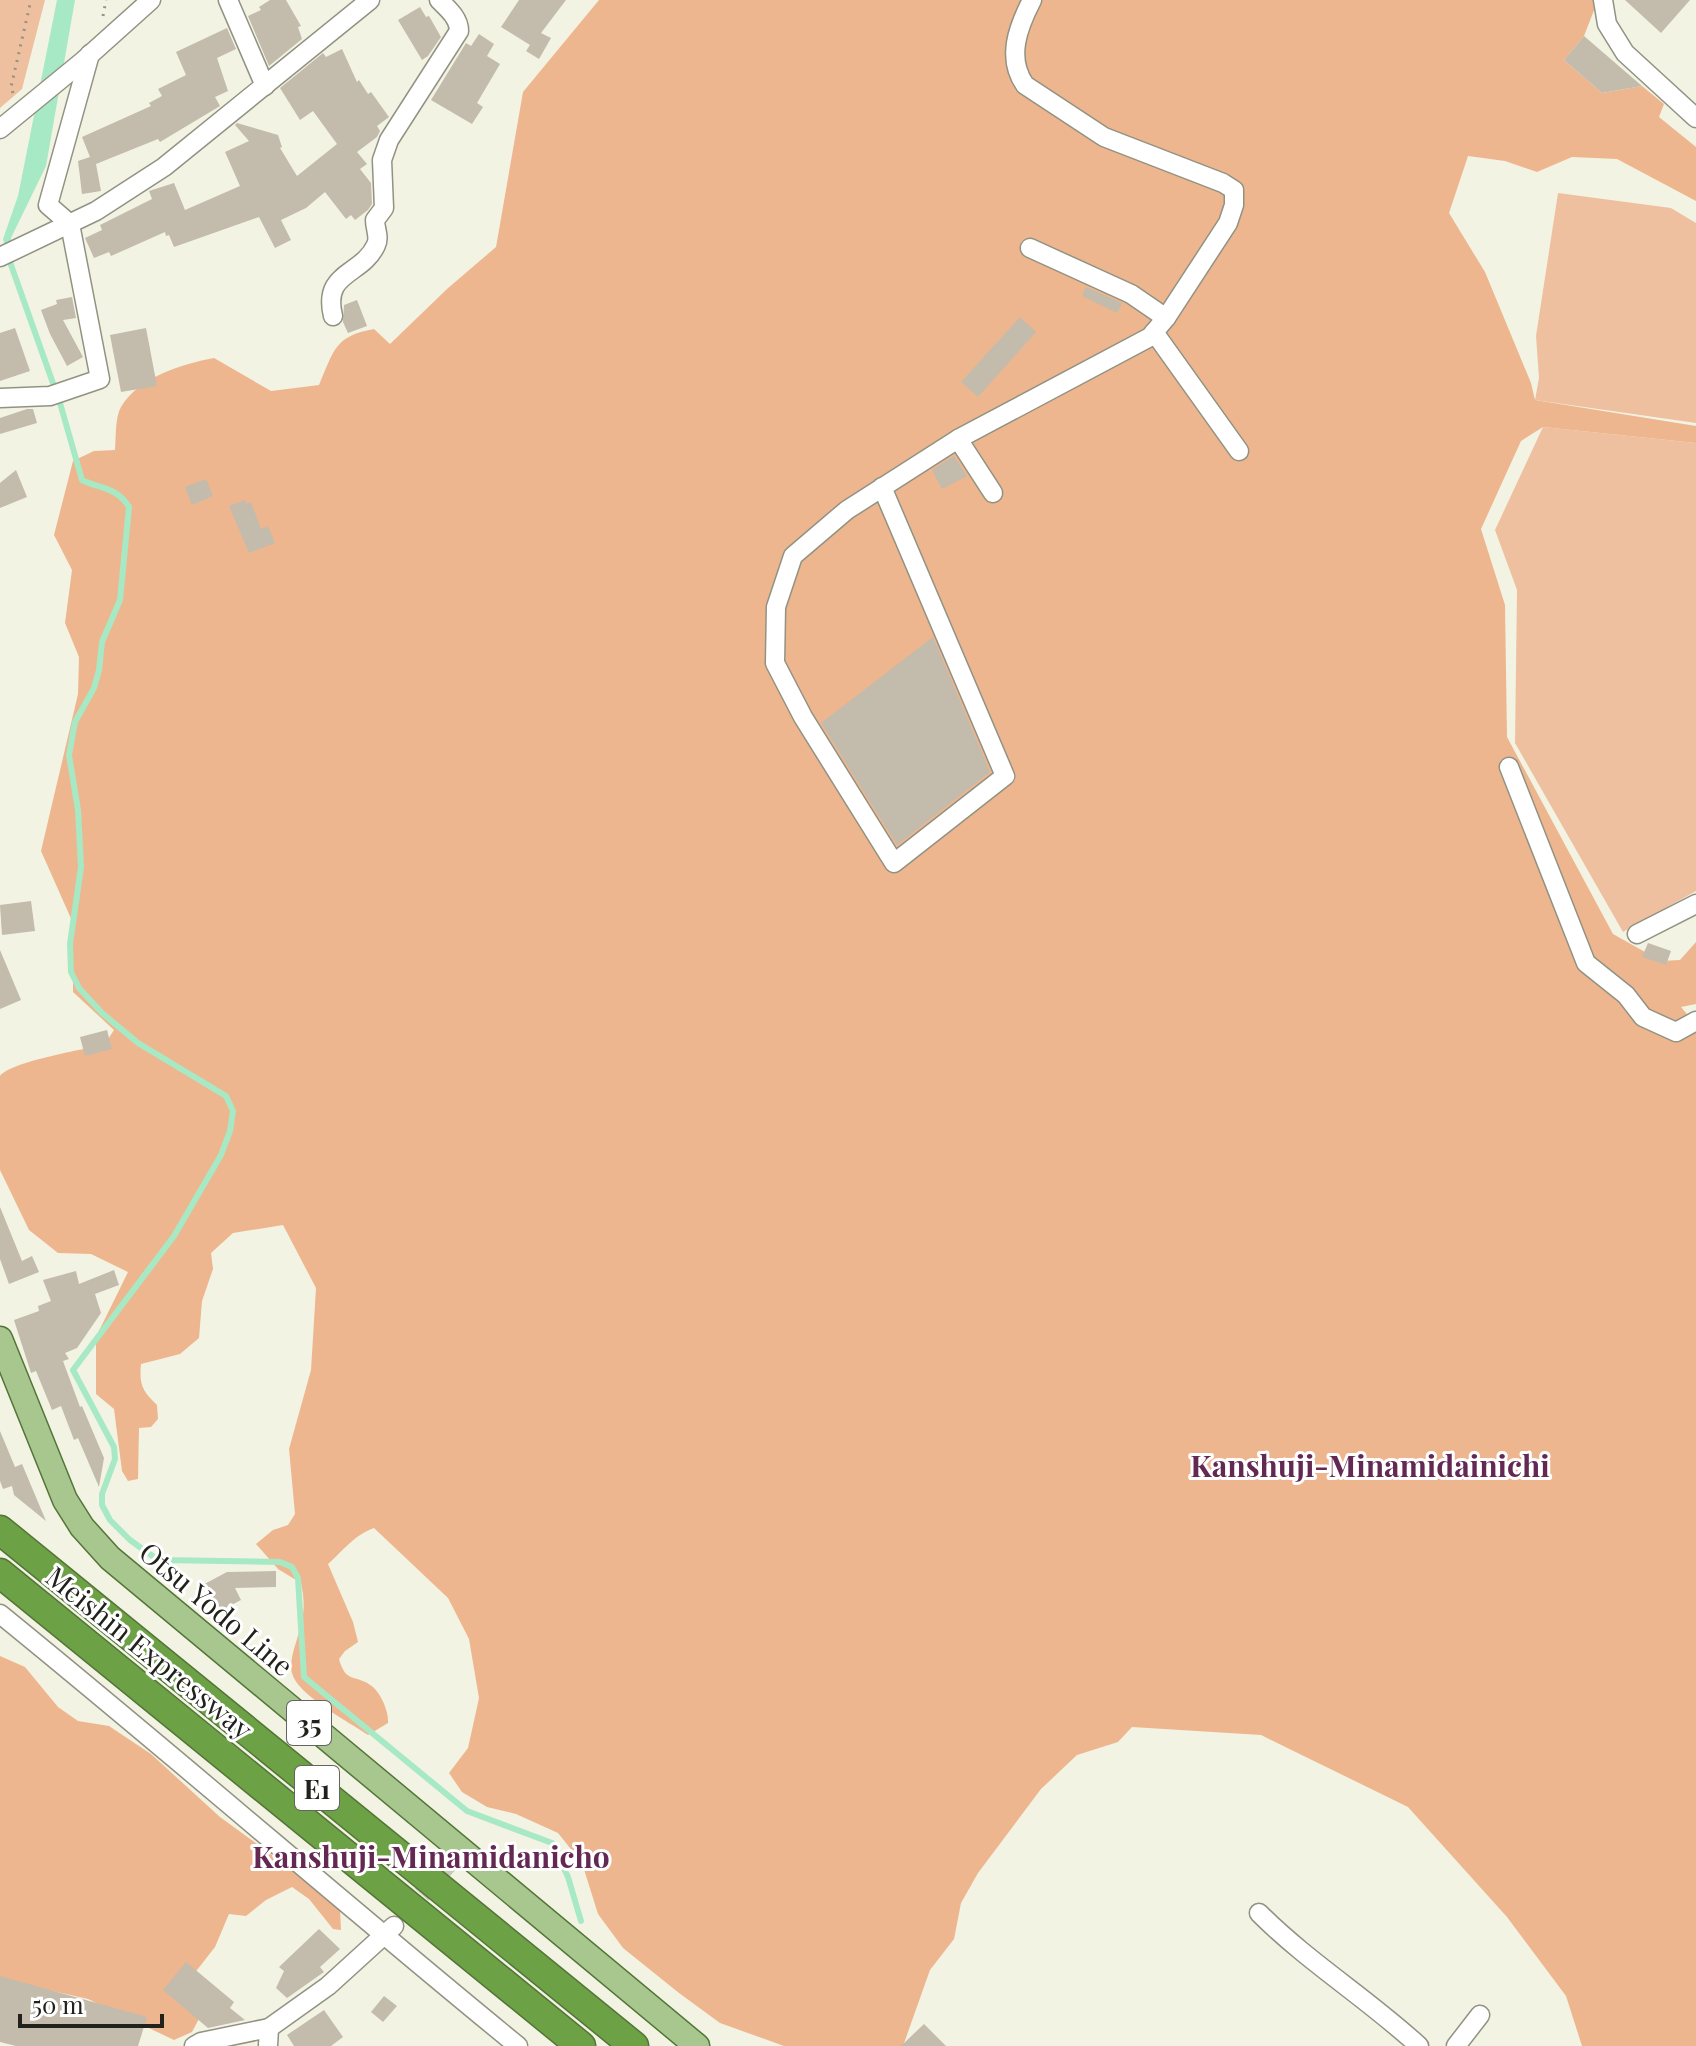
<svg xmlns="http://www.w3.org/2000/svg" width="1696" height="2046" font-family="'Playfair Display',serif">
  <rect width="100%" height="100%" fill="#f3f3e3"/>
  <g fill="#efc09f">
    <path d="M0 0H45L22 89 0 108Z"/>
    <path d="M1558 193 1671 208 1696 223V423L1535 400 1539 378 1536 336Z"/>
    <path d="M1543 427 1696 443V891L1623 932 1515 743 1517 590 1495 530Z"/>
  </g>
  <g fill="#eeb68e">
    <path d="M599 0H1598L1584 36 1564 60 1602 93 1642 86 1664 104 1659 117 1696 147V201L1617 159 1572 157 1537 172 1505 161 1468 156 1449 213 1485 272 1531 383 1535 400 1696 426V443L1543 427 1521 441 1481 529 1505 605 1507 737 1613 934 1661 961 1680 960 1696 942V1004L1681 1007 1696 1025V2046H1582L1566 1996 1507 1917 1408 1807 1261 1735 1132 1727 1118 1742 1077 1755 1041 1789 978 1873 961 1903 954 1939 930 1970 903 2046H784L720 2023 679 1993 623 1948 598 1914 582 1863 558 1833 516 1814 487 1807 462 1792 449 1773 468 1748 479 1698 469 1639 448 1598 374 1528C353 1536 344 1550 328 1564L353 1622 358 1642 345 1651 339 1659C346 1685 356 1673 373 1687 381 1694 389 1712 388 1723L368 1735C349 1722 297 1695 292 1673 290 1667 292 1656 294 1649 302 1622 307 1611 301 1583L278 1569 256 1544 273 1530 288 1525 295 1514 289 1449 311 1370 316 1288 283 1225 233 1233 211 1253 213 1269 202 1301 199 1338 180 1354 141 1364C139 1384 142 1391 157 1405L158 1419 151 1427 139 1428 138 1479 128 1481 122 1471 114 1409 96 1394V1337L128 1272 91 1254 58 1253 29 1230 0 1170V1076C12 1061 83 1050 105 1044L114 1030 73 992V923L41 851 78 694 79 657 65 623 72 570 54 535 73 461 94 451 115 450C116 438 115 417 121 407 139 377 182 364 214 358L271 391 319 385C334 351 334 336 374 329L390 344 447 289 496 247 523 92Z"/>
    <path d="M0 1656 25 1667 58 1707 78 1721 109 1726 151 1754 220 1817 302 1877 340 1910 341 1930 333 1929 309 1899 292 1887 266 1900 246 1916 229 1914 215 1947 190 1979 202 2013 192 2032 174 2040 88 1999 0 1979Z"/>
  </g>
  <path fill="#a7e9c4" d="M57 0H75L46 166 11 238 14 262 11 267 3 239 18 196Z"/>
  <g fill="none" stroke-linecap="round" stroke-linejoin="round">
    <path stroke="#a7e9c4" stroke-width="6" d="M10 262 60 403 82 480C100 489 117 487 129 507L120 600 102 642 99 670 94 688 75 722 69 755 78 810 81 867 70 944 71 972 79 988 102 1013 138 1043 226 1096 233 1111 230 1131 221 1155 174 1236 73 1370 114 1447 115 1459 102 1494V1505L110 1520 130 1540 158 1560 280 1562 292 1567 298 1578 304 1677 467 1811 552 1843 568 1877 581 1921"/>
  </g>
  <g fill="#c3bbac">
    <path d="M270 0H286L301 26 298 27 302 39 269 66 248 16 261 10 259 7Z"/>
    <path d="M519 0H566L541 33 551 38 539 59 526 51 530 45 501 27Z"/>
    <path d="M1625 0H1690L1661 33Z"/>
    <path d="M420 7 426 17 429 16 441 37 428 56 422 60 398 20Z"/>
    <path d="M227 28 236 49 217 58 228 91 215 97 220 106 160 142 158 139 96 164 101 191 82 194 78 161 90 157 82 137 151 106 149 103 162 96 158 89 186 75 176 52Z"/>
    <path d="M479 34 494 44 487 56 500 64 477 103 483 107 472 124 431 100 466 43 471 46Z"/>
    <path d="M1584 36 1642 86 1602 93 1564 60Z"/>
    <path d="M342 49 357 82 359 80 368 94 371 92 389 117 377 126 380 131 377 137 357 152 367 164 360 169 371 183 372 204 368 210 355 220 351 215 346 219 325 192 306 208 281 220 291 240 275 248 259 217 174 247 169 235 166 236 165 232 111 256 109 252 94 258 85 238 102 230 100 225 152 199 149 191 174 183 185 210 240 186 225 152 249 141 235 125 237 123 278 135 282 147 280 148 297 176 337 144 313 111 300 120 280 88 323 53 326 57Z"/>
    <path d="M1086 287 1122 303 1117 313 1082 296Z"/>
    <path d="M72 297 76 318 63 320 83 357 67 366 50 334 41 310 57 304 56 300Z"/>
    <path d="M357 300 367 326 348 333 343 322 344 305Z"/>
    <path d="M1020 317 1036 332 978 397 961 382Z"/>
    <path d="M15 328 30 371 0 381V333Z"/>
    <path d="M146 328 157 386 121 392 110 335Z"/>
    <path d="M27 409H33L37 423 0 434V418Z"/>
    <path d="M954 456 967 476 942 489 932 470Z"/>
    <path d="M16 470 27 497 0 508V483Z"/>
    <path d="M206 479 213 496 192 505 185 487Z"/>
    <path d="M245 500 247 504 251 502 261 529 268 526 275 543 249 553 229 506Z"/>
    <path d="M933 637 990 772 897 845 821 723Z"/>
    <path d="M31 901 35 931 2 935 0 905Z"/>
    <path d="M1648 943 1671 951 1666 965 1642 957Z"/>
    <path d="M0 950 21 1000 0 1009Z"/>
    <path d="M107 1030 112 1049 85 1056 80 1037Z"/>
    <path d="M0 1207 22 1261 32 1256 39 1272 9 1284 0 1259Z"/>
    <path d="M114 1270 119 1285 95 1294 101 1313 77 1348 65 1353 69 1359 63 1361 80 1407 82 1406 104 1458 99 1487 78 1438 74 1440 61 1406 52 1410 36 1371 31 1373 14 1320 39 1311 38 1306 51 1301 43 1280 76 1271 79 1284Z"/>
    <path d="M0 1431 15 1467 22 1464 46 1521 14 1495 12 1486 3 1489 0 1481Z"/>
    <path d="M276 1571V1587L235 1588 241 1600 218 1612 206 1588 195 1589 227 1572Z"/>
    <path d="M319 1929 340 1949 320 1967 324 1972 287 1998 276 1988 284 1971 279 1967Z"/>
    <path d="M186 1962 234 2002 230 2008 245 2020 208 2028 163 1990Z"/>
    <path d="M0 1976 147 2017 138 2046H16L0 2042Z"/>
    <path d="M384 1996 397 2006 383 2022 371 2012Z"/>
    <path d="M324 2010 343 2037 331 2046H294L287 2035Z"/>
    <path d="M924 2024 946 2046H901Z"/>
  </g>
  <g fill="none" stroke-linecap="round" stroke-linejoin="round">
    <path stroke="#c9c9bb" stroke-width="18" stroke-dasharray="18 9" stroke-linecap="butt" d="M404 1915 452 1860"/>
    <g stroke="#929283" stroke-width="21">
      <g id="minor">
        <path d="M228 0 265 86"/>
        <path d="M1603 0 1607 24 1625 53 1696 118"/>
        <path d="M0 129 83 61 151 0"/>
        <path d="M1030 248 1131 294 1166 318"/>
        <path d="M0 257 96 211 164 167 370 0"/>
        <path d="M333 316C322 271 362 276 376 245 380 237 375 229 375 220L384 208 382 160 389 140 459 31C459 18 448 9 439 0"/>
        <path d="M1154 332 1239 451"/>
        <path d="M0 398 50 396 100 379 70 224 48 205 90 54"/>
        <path d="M958 439 993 493"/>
        <path d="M882 487 1005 776 894 863 803 717 775 663 776 607 793 556 847 510 958 439 1150 337 1166 318 1228 223 1234 205V190L1223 183 1104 137 1025 85C1006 58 1018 27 1032 0"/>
        <path d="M1509 767 1586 963 1626 995 1643 1017 1676 1032 1696 1021"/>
        <path d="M1637 934 1696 904"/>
        <path d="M0 1614C175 1756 344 1904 518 2046"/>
        <path d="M1259 1913C1308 1962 1368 1999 1419 2046"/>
        <path d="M194 2046 201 2042 269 2028"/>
        <path d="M268 2046 269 2028 328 1986 394 1926"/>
        <path d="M1456 2046 1480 2015"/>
      </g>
    </g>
    <g stroke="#537537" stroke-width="27">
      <path id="major" d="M0 1339 65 1500 82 1527 110 1558 697 2046"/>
    </g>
    <g stroke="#537537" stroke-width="31">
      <g id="highway">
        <path d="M0 1530 634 2046"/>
        <path d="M0 1573 581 2046"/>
      </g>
    </g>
    <g stroke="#939387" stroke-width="3" stroke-dasharray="2 6" stroke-linecap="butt">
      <path d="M103 16 106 0"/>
      <path d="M13 93 11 87 31 0"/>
    </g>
    <use href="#minor" stroke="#fff" stroke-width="18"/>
    <use href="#major" stroke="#a7c78f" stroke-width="24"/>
    <use href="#highway" stroke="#6da145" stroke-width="28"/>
  </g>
  <g text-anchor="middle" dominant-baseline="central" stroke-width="6" stroke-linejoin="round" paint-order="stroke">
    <g fill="#fff" stroke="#646460" stroke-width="2">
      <rect x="287" y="1701" width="44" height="44" rx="6"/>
      <rect x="295" y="1766" width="44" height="44" rx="6"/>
    </g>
    <g font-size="26" font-weight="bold" fill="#22221c">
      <text x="309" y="1723">35</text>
      <text x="317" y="1788">E1</text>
    </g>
    <g font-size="28" fill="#22221c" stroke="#fff">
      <text transform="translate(217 1608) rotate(40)">Otsu Yodo Line</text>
      <text transform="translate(150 1652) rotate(39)">Meishin Expressway</text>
    </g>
    <g font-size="30" font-weight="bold" fill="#632953" stroke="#fff">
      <text x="1370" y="1465">Kanshuji-Minamidainichi</text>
      <text x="431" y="1856">Kanshuji-Minamidanicho</text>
    </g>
  </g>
  <path d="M20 2014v12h142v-12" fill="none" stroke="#22221c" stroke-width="4"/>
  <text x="32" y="2014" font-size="24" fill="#22221c" stroke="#ffffff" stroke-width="6" paint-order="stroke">50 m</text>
</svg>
